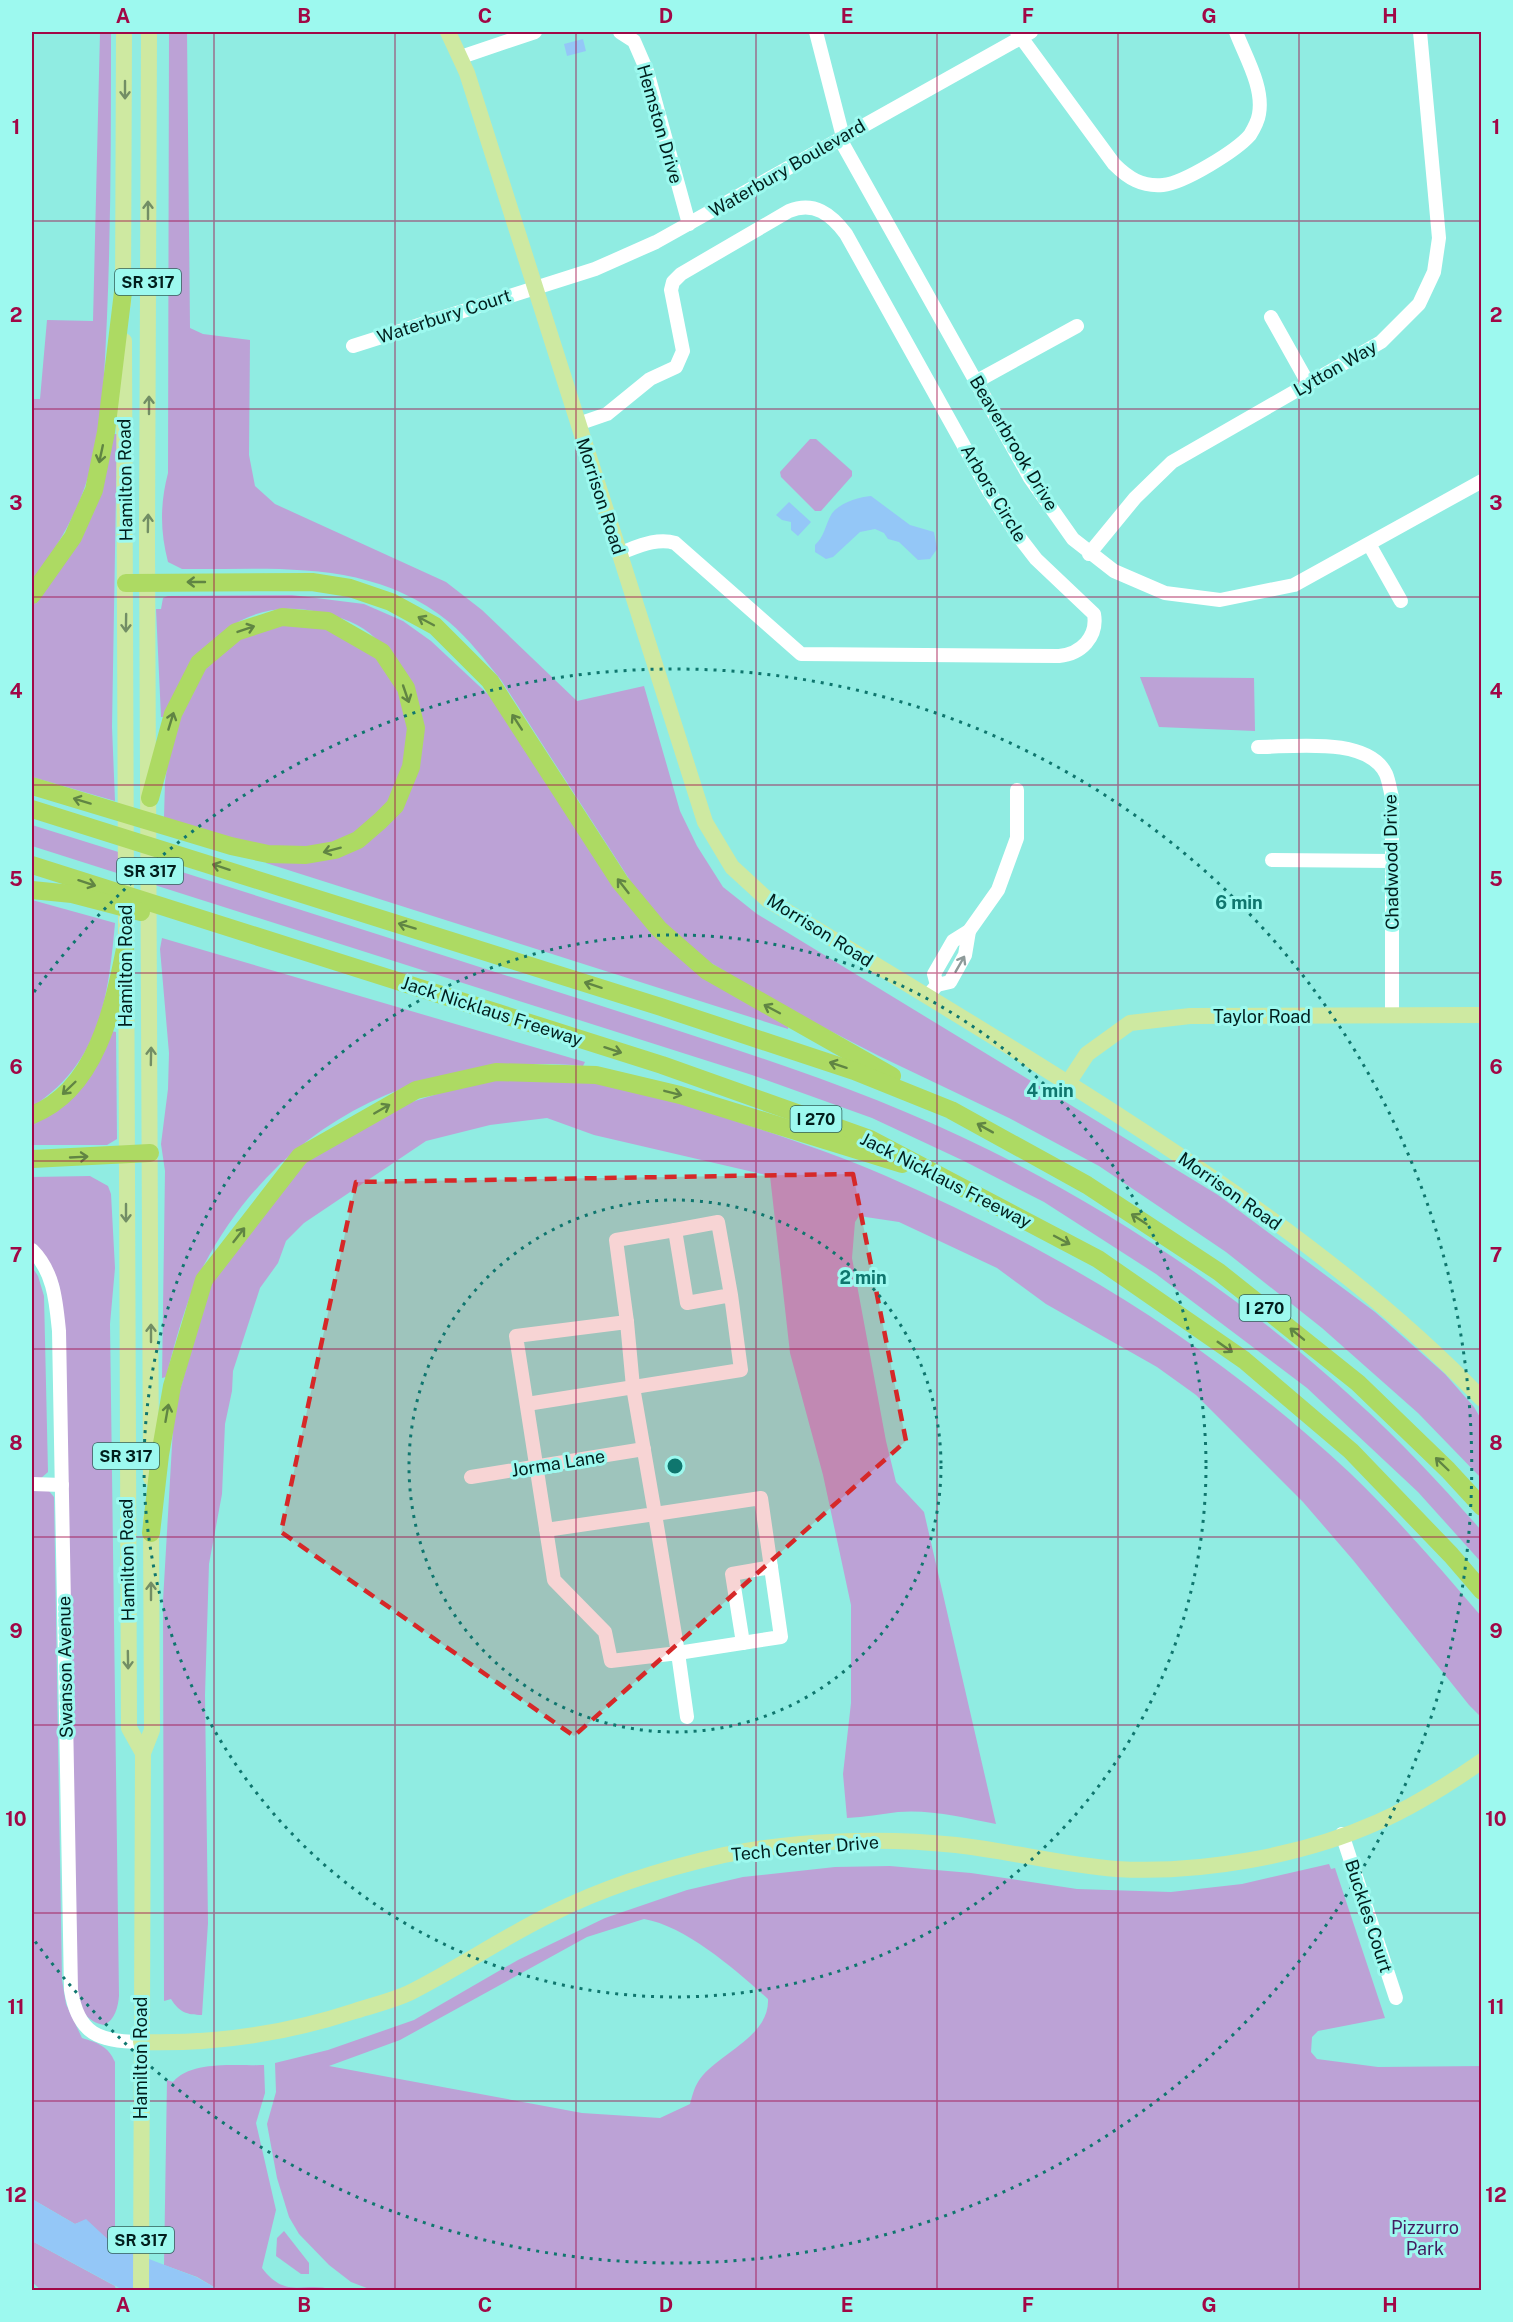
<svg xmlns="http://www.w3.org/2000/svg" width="1513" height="2322" font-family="'Public Sans',sans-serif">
  <rect width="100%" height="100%" fill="#90ece2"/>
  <g fill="#bca2d6" fill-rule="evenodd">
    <path d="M100 32H111C111 127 111 222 107 317 104 378 103 444 80 500 68 530 50 556 32 582V399H40L47 320 93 321Z"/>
    <path d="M169 32H187L190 328 203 334 250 340 249 455 255 486 275 504 446 582 482 610 577 701 644 686 680 811 697 846 723 887 757 914 1218 1195 1375 1312 1445 1374 1474 1407 1481 1419V1478L1418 1413 1322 1328 1226 1252 1099 1166 1009 1118 879 1056 778 1004 708 961 665 924 633 885 501 680C485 660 469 639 449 622 371 558 276 570 182 569L168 562C160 531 160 504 168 473Z"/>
    <path d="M111 434H117L112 727 115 801 32 777V600L49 580Z"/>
    <path d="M810 439H816L852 471V476L821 511H815L781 477 780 472Z"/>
    <path d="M292 595 364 604 403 621 431 641 492 698 637 913 788 1024V1029L266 863 267 859H303L390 817 421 738C413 720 386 648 375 638 361 624 341 617 322 613 242 593 191 648 164 717H161L156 609H161L163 598 168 596Z"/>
    <path d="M283 622C297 623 316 622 329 627 343 633 363 645 375 656 425 697 414 789 365 826 351 836 332 843 315 847 270 856 207 830 164 817L165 782 171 739 199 674 240 635Z"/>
    <path d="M1140 677 1254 678 1255 731 1159 727Z"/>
    <path d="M32 825C215 882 398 941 580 999 718 1044 859 1085 989 1150 1120 1215 1247 1301 1355 1400 1400 1440 1441 1485 1481 1530V1562L1418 1492 1307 1388 1156 1274 1044 1202 964 1161 872 1118 752 1075 32 846Z"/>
    <path d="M32 900 115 923C108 1000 100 1062 32 1107Z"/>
    <path d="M162 938 585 1062 583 1066C424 1051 280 1121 204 1265 186 1300 176 1339 166 1377L162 1378 165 1171 161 1144 168 1089 169 1053 160 949Z"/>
    <path d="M111 1031 116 1032 117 1139 107 1145H32V1122Z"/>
    <path d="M513 1079C539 1080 567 1079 593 1082 634 1087 675 1102 714 1114 772 1133 830 1152 886 1176 1062 1253 1208 1341 1350 1473 1397 1518 1439 1567 1481 1616V1717L1469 1705 1353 1560 1303 1502 1196 1395 1157 1367 1046 1304 997 1268 899 1222 859 1216 855 1222 852 1258 886 1441 896 1482 924 1512 996 1824C966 1818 929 1809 898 1812 881 1814 865 1817 847 1818L843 1774 851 1703V1605L823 1475 790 1353 770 1176 594 1135 547 1118 490 1125 426 1141 304 1223 286 1241 278 1263 260 1288 233 1371 232 1391 225 1424 222 1494 209 1564 205 1695 208 1923 202 2015C187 2015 179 2012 171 1999L164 2001 163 1601 174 1411 210 1285 289 1176 317 1153 399 1106 472 1083Z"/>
    <path d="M90 1176 108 1186 111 1194 115 1268 110 1324 119 1996C118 2007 115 2020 104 2025 88 2022 80 2010 76 1995L64 1320 59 1285 54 1272 32 1241V1177Z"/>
    <path d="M32 1267 38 1276 44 1296 48 1472 40 1479H32Z"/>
    <path d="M32 1488 49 1491 54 1497 62 1980 66 2004 82 2038C98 2043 108 2046 115 2062V2246L86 2220 75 2224 32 2199Z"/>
    <path d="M1329 1864 1331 1869 1335 1868 1385 2018 1318 2031 1312 2037 1311 2052 1317 2059 1378 2067 1481 2066V2290H372L351 2282 329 2265 299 2234 289 2217 277 2178 267 2124 276 2092 275 2063 328 2050 414 2020 518 1960 605 1918 687 1890 743 1877 835 1867 890 1866 971 1873 1077 1889 1171 1892 1242 1884ZM644 1919C686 1926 737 1971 768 1999 770 2038 714 2055 698 2082 694 2088 692 2097 690 2104L660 2118 582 2113 329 2066 400 2040 587 1937Z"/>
    <path d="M264 2065 265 2093 256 2123 276 2210 262 2268C287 2301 305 2280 332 2290H219L197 2277 164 2265 167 2080 173 2082C191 2060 237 2066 264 2065Z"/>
    <path d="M284 2231 309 2263V2274H301L276 2256 277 2238Z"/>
    <path d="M32 2241 115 2286 116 2290H41L32 2282Z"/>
  </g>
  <g fill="#94c7f7">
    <path d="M583 39 586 51 567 56 564 44Z"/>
    <path d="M871 496 910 525 934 532 937 549 930 559 918 560 899 542 888 539 884 533 875 529 860 532 833 557 826 559 815 552V545C824 537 825 526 831 515 838 503 859 497 871 496Z"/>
    <path d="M789 502 811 522 798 536 791 530V522L782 520 776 515Z"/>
    <path d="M32 2199 75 2224 86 2219 115 2246 196 2277 219 2290H123L32 2241Z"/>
  </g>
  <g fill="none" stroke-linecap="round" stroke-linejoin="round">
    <g stroke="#fff" stroke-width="14">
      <path d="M620 32 634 41 647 71 689 224"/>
      <path d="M816 32 843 137"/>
      <path d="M1017 32 1114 164C1128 178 1142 187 1163 185 1184 183 1236 151 1250 135 1253 130 1258 121 1259 114 1264 87 1245 56 1236 32"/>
      <path d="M461 57 535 32"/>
      <path d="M840 139 1030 478 1073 539 1114 571 1165 593 1220 600 1294 585 1482 481"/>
      <path d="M1271 317 1308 383"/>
      <path d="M353 346 595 269 656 242 1031 32"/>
      <path d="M977 381 1077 326"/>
      <path d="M578 424 607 414 650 379 676 367 683 351 671 290 673 282 681 274 789 211C814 201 831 214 846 234L989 491 1016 533 1036 559 1094 614C1098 637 1081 654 1059 656L801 654 675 543C657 537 637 547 620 553"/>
      <path d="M1369 544 1401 601"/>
      <path d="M1089 554 1135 498 1172 462 1381 342 1419 304 1434 272 1439 238 1420 32"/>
      <path d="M1258 747C1293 747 1368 736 1386 774 1389 781 1390 790 1392 797V1016"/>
      <path d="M1272 860 1392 861"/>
      <path d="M937 985 934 974 953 941 969 931 998 890 1017 838V790"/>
      <path d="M931 992 937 985 950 982 965 955 969 931"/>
      <path d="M32 1250C54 1272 56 1301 59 1331L71 1990C78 2034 99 2042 141 2042"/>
      <path d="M627 1322 616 1240 675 1230"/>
      <path d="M527 1404 741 1370 731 1295 687 1303 675 1230 718 1222 731 1295"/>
      <path d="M471 1477 644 1449"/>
      <path d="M32 1484 62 1485"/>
      <path d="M761 1498 781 1637 678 1653 655 1514Z"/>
      <path d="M546 1530 655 1514 633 1387 627 1322 516 1336 554 1580 605 1632 611 1661 678 1653 687 1717"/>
      <path d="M743 1643 732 1574 771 1567"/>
      <path d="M1342 1834 1396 1998"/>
    </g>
    <g stroke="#cee9a1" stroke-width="16">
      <path d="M149 32 147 542 151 1478"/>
      <path d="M448 32 467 73 705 822 732 867 768 900C886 971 1005 1042 1121 1117 1249 1200 1375 1288 1482 1399"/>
      <path d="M123 304 124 32"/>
      <path d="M124 341 129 1728 143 1753"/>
      <path d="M1068 1083 1087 1054 1130 1023 1190 1016 1482 1015"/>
      <path d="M141 2042C215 2044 285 2034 355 2011 373 2005 392 2001 409 1993 457 1969 502 1938 551 1914 604 1887 666 1868 724 1855 797 1840 882 1837 956 1845 1010 1851 1062 1865 1116 1869 1200 1874 1302 1856 1378 1822 1415 1806 1449 1784 1482 1761"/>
      <path d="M141 2290 143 1753 152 1730 151 1519"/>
    </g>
    <g stroke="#adda63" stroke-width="18">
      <path d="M126 583 312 582 350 588 391 602 435 626 490 681 620 882 659 929 707 971 892 1076"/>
      <path d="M32 595 73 537 94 490 106 432 123 292"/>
      <path d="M32 786 231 846 268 854 306 855 335 850 358 840 380 821 395 806 411 767 416 728 406 688 382 652 328 621 282 617 236 632 199 663 173 714 150 798"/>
      <path d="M32 809 661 1007 854 1071 951 1110 1087 1185 1219 1272 1358 1383 1448 1470 1482 1507"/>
      <path d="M32 865 662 1065 870 1139 1098 1259 1244 1360 1351 1451 1451 1555 1482 1591"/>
      <path d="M32 890 72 894 141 912"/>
      <path d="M32 1115C96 1090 113 1009 125 949"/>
      <path d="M32 1159 150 1153"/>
      <path d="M151 1533 160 1455 172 1386 204 1280 300 1156 416 1090 496 1072 596 1075 680 1095 902 1164"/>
    </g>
  </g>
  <defs><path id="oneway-shaft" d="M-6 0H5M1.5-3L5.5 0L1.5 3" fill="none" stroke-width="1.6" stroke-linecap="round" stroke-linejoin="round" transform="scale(1.5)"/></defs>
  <g stroke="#728e65">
    <use href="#oneway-shaft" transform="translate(125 90) rotate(90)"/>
    <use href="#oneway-shaft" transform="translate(148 210) rotate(-90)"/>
    <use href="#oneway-shaft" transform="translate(149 405) rotate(-90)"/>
    <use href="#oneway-shaft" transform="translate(148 523) rotate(-89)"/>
    <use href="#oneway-shaft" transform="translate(126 623) rotate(91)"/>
    <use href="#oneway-shaft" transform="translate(151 1056) rotate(-89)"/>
    <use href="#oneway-shaft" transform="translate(126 1213) rotate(90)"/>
    <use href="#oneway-shaft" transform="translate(151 1333) rotate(-90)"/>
    <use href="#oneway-shaft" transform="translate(151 1591) rotate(-90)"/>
    <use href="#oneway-shaft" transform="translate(128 1660) rotate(89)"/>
  </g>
  <g stroke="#608543">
    <use href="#oneway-shaft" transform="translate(101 454) rotate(102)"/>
    <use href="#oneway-shaft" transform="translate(196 582) rotate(-180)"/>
    <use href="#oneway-shaft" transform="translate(426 621) rotate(-152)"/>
    <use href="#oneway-shaft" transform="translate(246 629) rotate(-19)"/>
    <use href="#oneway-shaft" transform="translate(406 694) rotate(71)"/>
    <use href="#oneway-shaft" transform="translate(171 721) rotate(-73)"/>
    <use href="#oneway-shaft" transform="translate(517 722) rotate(-123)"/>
    <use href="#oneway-shaft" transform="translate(82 801) rotate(-163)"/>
    <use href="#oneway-shaft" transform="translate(332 850) rotate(165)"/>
    <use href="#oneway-shaft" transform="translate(221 867) rotate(-162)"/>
    <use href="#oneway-shaft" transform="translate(87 883) rotate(18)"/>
    <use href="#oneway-shaft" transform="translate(623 886) rotate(-128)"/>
    <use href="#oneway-shaft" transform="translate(407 926) rotate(-163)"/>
    <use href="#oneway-shaft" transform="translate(593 985) rotate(-162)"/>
    <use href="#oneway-shaft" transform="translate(772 1009) rotate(-152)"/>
    <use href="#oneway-shaft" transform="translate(613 1050) rotate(18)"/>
    <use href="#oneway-shaft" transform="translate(838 1065) rotate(-162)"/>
    <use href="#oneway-shaft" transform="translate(69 1088) rotate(136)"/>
    <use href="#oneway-shaft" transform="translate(673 1093) rotate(14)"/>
    <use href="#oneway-shaft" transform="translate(382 1109) rotate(-30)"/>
    <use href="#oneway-shaft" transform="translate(985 1128) rotate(-151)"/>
    <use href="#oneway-shaft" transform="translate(79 1157) rotate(-3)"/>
    <use href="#oneway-shaft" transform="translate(1139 1219) rotate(-147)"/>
    <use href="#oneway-shaft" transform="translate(239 1235) rotate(-52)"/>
    <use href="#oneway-shaft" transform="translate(1062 1240) rotate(28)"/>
    <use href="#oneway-shaft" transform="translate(1297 1334) rotate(-141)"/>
    <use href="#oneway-shaft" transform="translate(1225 1347) rotate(35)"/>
    <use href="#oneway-shaft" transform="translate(167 1413) rotate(-80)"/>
    <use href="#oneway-shaft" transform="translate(1442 1464) rotate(-136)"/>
  </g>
  <use stroke="#8d9a99" href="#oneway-shaft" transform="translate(960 964) rotate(-60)"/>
  <path fill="#d62828" fill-opacity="0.2" stroke="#d62828" stroke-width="4.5" stroke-dasharray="12 8" stroke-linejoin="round" d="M853 1174 906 1441 574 1736 281 1532 356 1182Z"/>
  <path fill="none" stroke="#a10746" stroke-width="1.5" stroke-opacity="0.55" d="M214 32V2290M395 32V2290M576 32V2290M756 32V2290M937 32V2290M1118 32V2290M1299 32V2290M32 221H1482M32 409H1482M32 597H1482M32 785H1482M32 973H1482M32 1161H1482M32 1349H1482M32 1537H1482M32 1725H1482M32 1913H1482M32 2101H1482"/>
  <g fill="none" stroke="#0f766e" stroke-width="3" stroke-dasharray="3 6">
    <circle cx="675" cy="1466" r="266"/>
    <circle cx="675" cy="1466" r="531"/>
    <path d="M34 992A797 797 0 1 1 34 1940"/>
  </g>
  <g text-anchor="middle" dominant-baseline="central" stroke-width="6" stroke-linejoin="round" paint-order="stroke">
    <g fill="#9df9ef" stroke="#30605b" stroke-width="1.5">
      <rect x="115" y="269" width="66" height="26" rx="4.5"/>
      <rect x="117" y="858" width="66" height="26" rx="4.5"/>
      <rect x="790.5" y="1106" width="51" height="26" rx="4.5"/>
      <rect x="1239.5" y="1295" width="51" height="26" rx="4.5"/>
      <rect x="93" y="1443" width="66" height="26" rx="4.5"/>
      <rect x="108" y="2227" width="66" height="26" rx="4.5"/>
    </g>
    <g font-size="16" font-weight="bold" fill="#011e1c">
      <text x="148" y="282">SR 317</text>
      <text x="150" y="871">SR 317</text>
      <text x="816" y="1119">I 270</text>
      <text x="1265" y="1308">I 270</text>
      <text x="126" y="1456">SR 317</text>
      <text x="141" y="2240">SR 317</text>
    </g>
    <g font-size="18" fill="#011e1c" stroke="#9df9ef">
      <text transform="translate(660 124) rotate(74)">Hemston Drive</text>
      <text transform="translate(787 168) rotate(-30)">Waterbury Boulevard</text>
      <text transform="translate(444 316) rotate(-18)">Waterbury Court</text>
      <text transform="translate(1335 368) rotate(-30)">Lytton Way</text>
      <text transform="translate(1014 443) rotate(59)">Beaverbrook Drive</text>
      <text transform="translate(125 480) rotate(-91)">Hamilton Road</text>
      <text transform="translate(994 493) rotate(59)">Arbors Circle</text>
      <text transform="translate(601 496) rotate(72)">Morrison Road</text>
      <text transform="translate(1391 862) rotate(-91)">Chadwood Drive</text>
      <text transform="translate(820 930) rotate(32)">Morrison Road</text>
      <text transform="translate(125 966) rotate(-90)">Hamilton Road</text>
      <text transform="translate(492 1011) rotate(18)">Jack Nicklaus Freeway</text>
      <text x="1262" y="1016">Taylor Road</text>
      <text transform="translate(946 1180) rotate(27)">Jack Nicklaus Freeway</text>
      <text transform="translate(1230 1191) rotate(35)">Morrison Road</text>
      <text transform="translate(558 1463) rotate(-9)">Jorma Lane</text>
      <text transform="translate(127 1560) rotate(-91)">Hamilton Road</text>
      <text transform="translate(65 1667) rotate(-91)">Swanson Avenue</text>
      <text transform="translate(805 1848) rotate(-5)">Tech Center Drive</text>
      <text transform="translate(1369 1916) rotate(72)">Buckles Court</text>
      <text transform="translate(140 2058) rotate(-90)">Hamilton Road</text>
    </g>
    <g font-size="18" fill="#431d60" stroke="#9df9ef">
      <text x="1425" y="2227">Pizzurro<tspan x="1425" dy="21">Park</tspan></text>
    </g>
  </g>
  <circle cx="675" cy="1466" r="9" fill="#0f766e" stroke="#9df9ef" stroke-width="3"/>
  <g font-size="18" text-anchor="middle" font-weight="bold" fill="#0f766e" stroke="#9df9ef" stroke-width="6" stroke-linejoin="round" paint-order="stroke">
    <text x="1239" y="909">6 min</text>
    <text x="1050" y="1097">4 min</text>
    <text x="863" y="1284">2 min</text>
  </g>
  <rect width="1513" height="2322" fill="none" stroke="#9df9ef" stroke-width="66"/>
  <rect x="33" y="33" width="1447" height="2256" fill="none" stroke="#a10746" stroke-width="2"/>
  <g font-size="20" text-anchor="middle" font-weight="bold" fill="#a10746">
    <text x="123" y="23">A</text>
    <text x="304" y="23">B</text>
    <text x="485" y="23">C</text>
    <text x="666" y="23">D</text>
    <text x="847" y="23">E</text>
    <text x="1028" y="23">F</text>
    <text x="1209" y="23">G</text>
    <text x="1390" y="23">H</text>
    <text x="16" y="134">1</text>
    <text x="1496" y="134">1</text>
    <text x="16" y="322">2</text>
    <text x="1496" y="322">2</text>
    <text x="16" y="510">3</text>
    <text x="1496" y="510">3</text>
    <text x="16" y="698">4</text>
    <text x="1496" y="698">4</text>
    <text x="16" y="886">5</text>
    <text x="1496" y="886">5</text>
    <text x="16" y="1074">6</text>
    <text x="1496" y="1074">6</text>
    <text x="16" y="1262">7</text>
    <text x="1496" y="1262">7</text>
    <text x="16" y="1450">8</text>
    <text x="1496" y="1450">8</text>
    <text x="16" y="1638">9</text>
    <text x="1496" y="1638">9</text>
    <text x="16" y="1826">10</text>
    <text x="1496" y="1826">10</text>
    <text x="16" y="2014">11</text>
    <text x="1496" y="2014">11</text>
    <text x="16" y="2202">12</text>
    <text x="1496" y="2202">12</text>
    <text x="123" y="2312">A</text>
    <text x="304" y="2312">B</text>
    <text x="485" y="2312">C</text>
    <text x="666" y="2312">D</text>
    <text x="847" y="2312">E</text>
    <text x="1028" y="2312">F</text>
    <text x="1209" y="2312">G</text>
    <text x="1390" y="2312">H</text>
  </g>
</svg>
